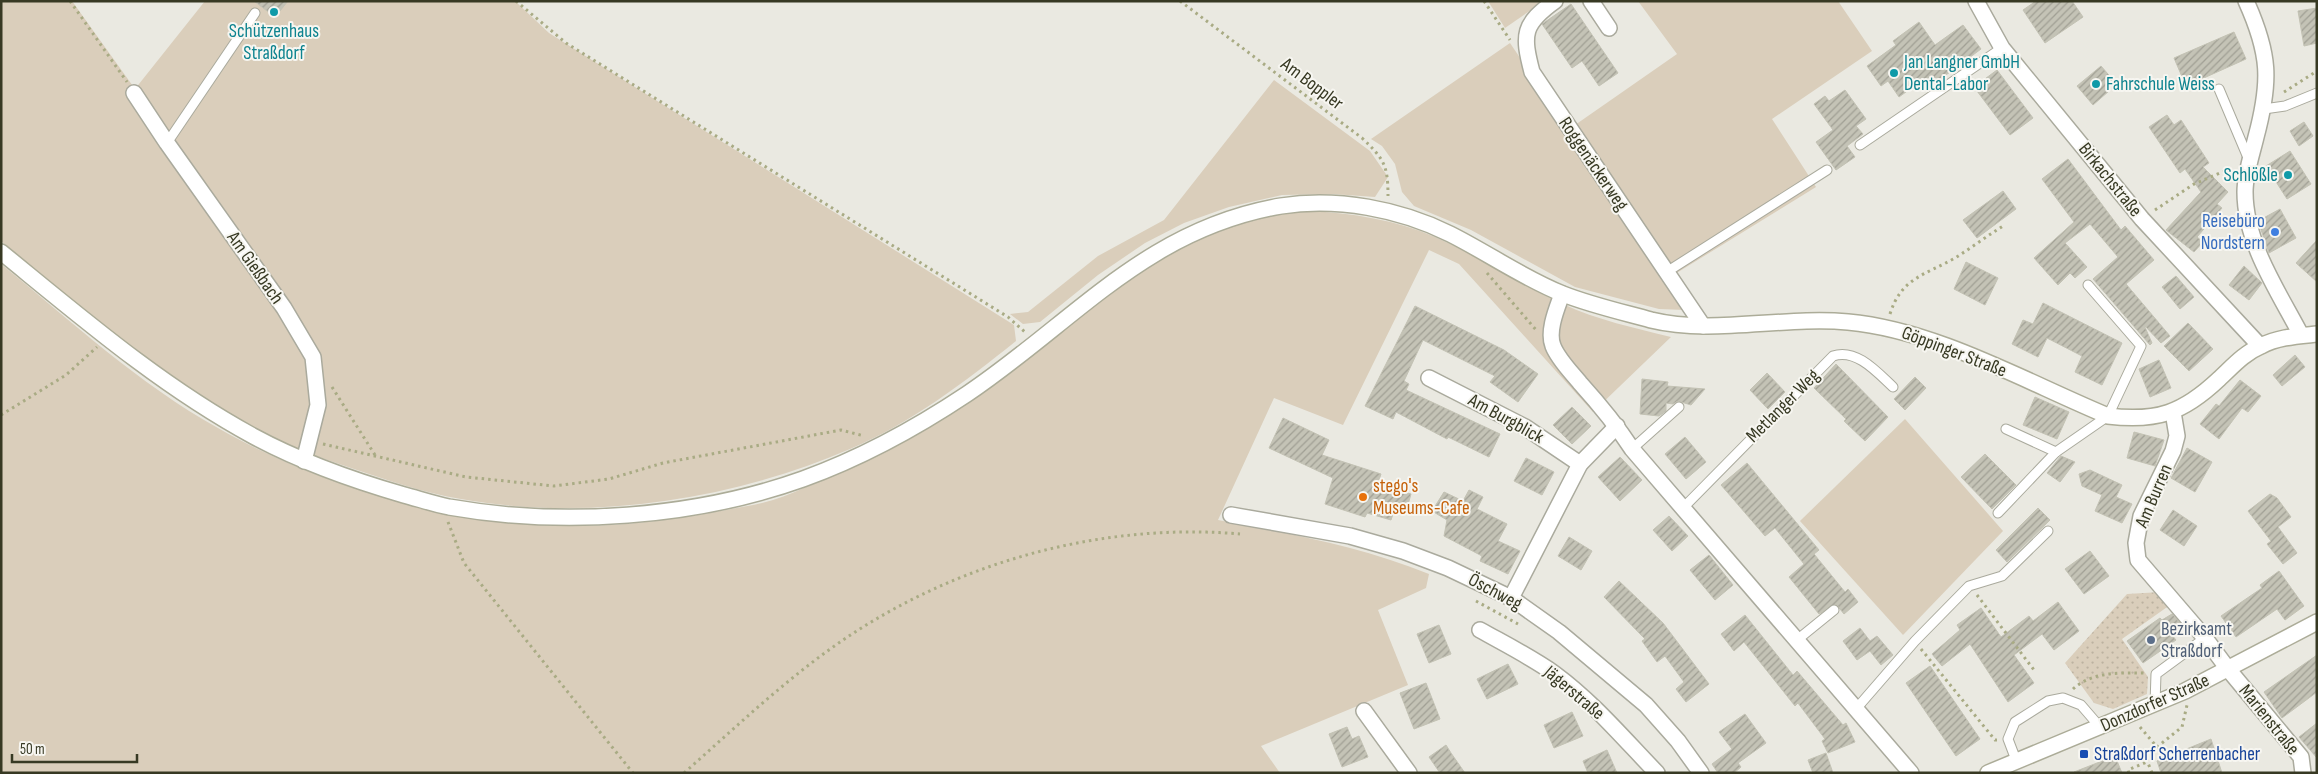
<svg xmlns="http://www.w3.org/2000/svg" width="2318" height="774" font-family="'Sofia Sans Condensed',sans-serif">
  <defs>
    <pattern id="park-dots" width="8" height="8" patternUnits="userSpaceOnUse" patternTransform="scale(1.25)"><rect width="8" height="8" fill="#dacebb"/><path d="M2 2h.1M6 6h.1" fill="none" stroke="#bcb2a0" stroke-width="1.8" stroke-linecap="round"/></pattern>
    <pattern id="building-hatch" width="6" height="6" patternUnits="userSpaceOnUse" patternTransform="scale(1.25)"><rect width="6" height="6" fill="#c4c3b6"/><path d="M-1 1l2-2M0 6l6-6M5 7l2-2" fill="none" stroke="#a09f94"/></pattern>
  </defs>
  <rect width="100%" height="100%" fill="#eae9e1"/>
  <g fill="#dacebb">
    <path d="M1 1H72L135 89 205 1H515L549 33 1014 325 1016 341C965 382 911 423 850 449 732 500 588 522 461 499 424 493 387 480 351 468 317 457 284 444 252 427 159 379 81 308 1 241Z"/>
    <path d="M1488 1H1544L1505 28Z"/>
    <path d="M1638 1H1838L1872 51 1772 119 1816 187 1675 274 1575 125 1677 54Z"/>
    <path d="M1510 43 1680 296 1685 310 1659 309 1575 287 1471 230 1414 206 1402 192 1395 164 1382 146 1371 139Z"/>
    <path d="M1274 80 1370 151 1388 177 1375 197 1333 194 1282 195 1229 207 1184 223 1145 243 1098 275 1040 322 1023 324 1010 314 1028 312 1098 256 1164 220Z"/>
    <path d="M1309 211C1352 213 1396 220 1435 237 1479 256 1519 284 1563 304 1597 320 1635 328 1671 337L1593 412 1459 264 1429 250 1343 425 1274 398 1218 520C1291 534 1360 546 1429 574L1426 588 1378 610 1408 685 1261 746 1280 773H1V264C71 321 139 384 218 428 319 486 460 528 576 526 623 526 669 520 715 512 734 508 754 506 773 500 787 496 800 489 814 484 871 461 924 431 975 397 1058 340 1133 256 1230 225 1256 217 1283 214 1309 211Z"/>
    <path d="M1905 419 2003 531 1903 635 1800 521Z"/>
  </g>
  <path fill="url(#park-dots)" d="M2161 592 2170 605 2122 639 2148 677 2147 694 2113 709 2094 703 2065 663 2127 594Z"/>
  <g fill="url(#building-hatch)" stroke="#c3c2b4">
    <path d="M254 1H288L275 17Z"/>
    <path d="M2036 1H2072L2083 17 2045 43 2023 10Z"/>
    <path d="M1571 4 1618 73 1599 86 1582 61 1572 68 1542 24Z"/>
    <path d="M2317 8V43L2304 46 2298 11Z"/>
    <path d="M1919 22 1935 45 1963 25 1981 49 1927 89 1921 81 1899 97 1888 81 1881 86 1867 66 1896 45 1893 41Z"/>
    <path d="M2234 32 2246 59 2186 86 2174 58Z"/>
    <path d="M2101 66 2114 81 2106 88 2109 91 2093 105 2077 86Z"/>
    <path d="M1997 70 2033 118 2010 135 1974 87Z"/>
    <path d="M1845 90 1866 119 1856 126 1863 134 1847 146 1855 157 1836 170 1816 142 1833 130 1814 104 1825 96 1829 101Z"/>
    <path d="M2167 115 2174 125 2181 120 2209 163 2203 167 2228 192 2217 204 2222 208 2197 237 2203 242 2194 252 2166 230 2201 192 2185 169 2180 173 2149 127Z"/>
    <path d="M2304 122 2313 136 2299 146 2290 131Z"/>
    <path d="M2290 151 2311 184 2287 199 2266 166Z"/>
    <path d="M2068 159 2121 230 2125 226 2154 260 2126 284 2170 336 2161 343 2144 325 2152 343 2150 345 2093 279 2118 257 2090 224 2065 243 2087 267 2075 278 2070 273 2058 285 2034 258 2074 222 2042 179Z"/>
    <path d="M2003 191 2016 209 1977 238 1963 220Z"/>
    <path d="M2280 209 2296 238 2269 253 2258 221Z"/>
    <path d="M2317 240V282L2296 263Z"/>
    <path d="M1966 262 1998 278 1985 305 1954 289Z"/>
    <path d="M2244 266 2262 283 2249 300 2229 285Z"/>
    <path d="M2176 276 2194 297 2180 309 2162 287Z"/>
    <path d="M2043 303 2122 343 2102 385 2075 372 2082 356 2047 338 2038 357 2012 344 2023 320 2033 324Z"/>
    <path d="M1415 306 1504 350 1538 374 1518 402 1490 382 1495 376 1423 340 1404 381 1409 384 1406 390 1500 434 1489 457 1448 437 1447 439 1396 412 1393 419 1365 406Z"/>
    <path d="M2188 323 2213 349 2189 371 2164 346Z"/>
    <path d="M2295 355 2305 367 2282 386 2273 375Z"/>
    <path d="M2159 360 2171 388 2150 397 2139 369Z"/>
    <path d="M1836 364 1888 417 1865 441 1844 421 1846 419 1814 388Z"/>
    <path d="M1767 373 1785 392 1768 409 1750 390Z"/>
    <path d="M1915 377 1926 388 1905 410 1894 399Z"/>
    <path d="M1642 379 1668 382 1667 386 1705 389 1691 405 1678 401 1673 404 1666 403V411L1659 416 1640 414Z"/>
    <path d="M2240 380 2261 396 2248 412 2242 408 2219 439 2200 424 2216 404 2219 406Z"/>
    <path d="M2035 397 2069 412 2057 439 2023 425Z"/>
    <path d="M1572 407 1591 426 1572 444 1553 425Z"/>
    <path d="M1283 418 1329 440 1322 455 1381 474 1378 483 1411 494 1407 508 1396 505 1391 520 1367 513 1365 517 1325 504 1333 478 1269 448Z"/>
    <path d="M2134 432 2164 440 2155 466 2127 458Z"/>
    <path d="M1685 437 1706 462 1686 479 1665 454Z"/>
    <path d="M2187 448 2212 462 2195 492 2171 478Z"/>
    <path d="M1985 454 2016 485 1992 509 1961 477Z"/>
    <path d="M2061 456 2075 462 2060 482 2047 473Z"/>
    <path d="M1620 457 1642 480 1620 501 1598 477Z"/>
    <path d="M1526 458 1554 472 1542 495 1514 481Z"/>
    <path d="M1747 463 1819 550 1814 554 1845 592 1848 589 1858 602 1844 614 1836 604 1819 614 1789 577 1804 564 1775 528 1765 536 1721 485Z"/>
    <path d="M2090 470 2122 485 2116 497 2132 504 2122 523 2095 511 2102 495 2082 486 2079 474Z"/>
    <path d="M1469 490 1483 497 1477 509 1507 524 1498 541 1520 551 1508 574 1480 561 1482 556 1444 536 1447 520 1432 511 1444 492 1463 501Z"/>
    <path d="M2270 494 2277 498 2291 517 2278 527 2297 553 2283 564 2267 544 2271 541 2248 511Z"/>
    <path d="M2038 508 2050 520 2007 562 1996 550Z"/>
    <path d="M2173 510 2197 526 2184 546 2160 530Z"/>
    <path d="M1669 516 1688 536 1672 551 1653 530Z"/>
    <path d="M1569 537 1592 551 1581 570 1558 556Z"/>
    <path d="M2090 551 2109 576 2084 594 2065 569Z"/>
    <path d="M1709 555 1733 585 1715 600 1690 570Z"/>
    <path d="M2279 571 2304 606 2285 620 2277 609 2236 637 2221 616 2262 588 2260 585Z"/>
    <path d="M1619 581 1663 623 1709 684 1686 702 1676 689 1684 682 1665 656 1657 662 1642 641 1645 639 1604 597Z"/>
    <path d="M2058 602 2079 631 2054 650 2042 634 2014 655 2034 683 2008 702 1970 644 1942 666 1932 654 1960 630 1957 625 1981 608 2001 637 2029 616 2033 621Z"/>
    <path d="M2172 614 2183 626 2171 634 2176 640 2143 663 2127 641 2160 618 2162 620Z"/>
    <path d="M1745 615 1793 675 1797 671 1843 725 1846 723 1855 742 1828 753 1822 741 1825 739 1798 703 1795 706 1744 642 1734 651 1721 634Z"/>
    <path d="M1439 625 1451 654 1429 663 1417 634Z"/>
    <path d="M1860 628 1870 641 1877 636 1893 655 1881 665 1870 651 1857 660 1843 641Z"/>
    <path d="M2317 655V692L2282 718 2264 692Z"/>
    <path d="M1508 664 1518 684 1487 699 1477 679Z"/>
    <path d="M1930 666 1980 739 1956 756 1906 683Z"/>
    <path d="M1426 683 1440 719 1414 729 1400 693Z"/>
    <path d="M1572 712 1583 736 1554 748 1544 725Z"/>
    <path d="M1745 714 1766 743 1738 763 1741 767 1734 773H1718L1712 764 1732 749 1719 732Z"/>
    <path d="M2317 723V758L2299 737Z"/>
    <path d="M1347 727 1352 739 1359 736 1368 757 1342 767 1329 734Z"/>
    <path d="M2211 739 2222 773H2161L2157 761Z"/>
    <path d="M1446 745 1451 753 1465 773H1440L1429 757Z"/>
    <path d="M1607 750 1617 773H1588L1583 761Z"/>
    <path d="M1826 753 1833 773H1813L1808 760Z"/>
    <path d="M2115 756 2122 773H2074V772Z"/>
  </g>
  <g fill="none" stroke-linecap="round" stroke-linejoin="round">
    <g stroke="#aaaa9d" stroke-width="11">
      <g id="lane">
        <path d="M2219 89 2249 160"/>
        <path d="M2264 109 2285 106 2317 93"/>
        <path d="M167 143 255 13"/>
        <path d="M1860 145 2002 48"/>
        <path d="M1665 273 1827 170"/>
        <path d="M2006 429 2056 452"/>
        <path d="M1632 449 1679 407"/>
        <path d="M1683 508 1833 356C1856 348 1877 372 1893 387"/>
        <path d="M1998 513 2056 452 2108 416 2141 346 2088 285"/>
        <path d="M1797 640 1834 610"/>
        <path d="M2155 704 2156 674 2205 638"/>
        <path d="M1856 709 1915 641 1969 586 2002 576 2048 531"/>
        <path d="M2016 760 2008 739 2015 722 2048 701 2063 698 2081 705 2100 727"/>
      </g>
    </g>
    <g stroke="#aaaa9d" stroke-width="18">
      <g id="street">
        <path d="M1555 1C1523 24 1522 34 1532 72L1703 326"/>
        <path d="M1591 1 1609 28"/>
        <path d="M1976 1 2002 48 2142 219 2260 346"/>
        <path d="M2246 1C2270 54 2271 81 2256 137 2252 154 2245 174 2245 192 2245 243 2278 291 2301 335"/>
        <path d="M134 93 167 143 284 308 313 357 318 405 304 461"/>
        <path d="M1562 294C1557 308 1547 331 1553 346 1558 359 1571 372 1580 383 1599 404 1617 426 1632 449L1911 773"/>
        <path d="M1429 378 1525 427 1580 464"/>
        <path d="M2173 412 2177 436 2173 451 2141 516 2136 543 2138 560 2205 638 2228 669 2301 757 2303 773"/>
        <path d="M1231 515 1350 536 1403 551 1448 568 1511 598 1559 632 1646 705 1678 741 1701 773"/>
        <path d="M1511 598 1580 464 1617 426"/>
        <path d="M1480 630C1505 644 1531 657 1555 674 1593 702 1624 739 1657 773"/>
        <path d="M1364 711 1409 773"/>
      </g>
    </g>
    <g stroke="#acac98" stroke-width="18">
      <g id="secondary">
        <path d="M1 252C82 318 161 386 253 436 301 462 352 480 404 495 419 499 434 504 449 507 562 527 694 518 803 479 861 458 916 428 967 394 1074 322 1146 229 1281 206 1337 197 1400 209 1450 234 1488 253 1523 278 1563 294 1591 305 1622 312 1651 320 1712 335 1784 316 1848 322 1936 330 2026 382 2108 416 2157 422 2183 413 2219 379 2232 367 2244 353 2261 346 2278 337 2298 336 2317 334"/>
        <path d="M1988 773 2185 691 2317 622"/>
      </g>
    </g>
    <g stroke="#a9ab84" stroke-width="3" stroke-dasharray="2.5 4" stroke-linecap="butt">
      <path d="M70 1 127 82"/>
      <path d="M516 1 566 43 1008 317 1026 333"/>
      <path d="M1180 1 1362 138C1384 159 1388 165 1388 196"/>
      <path d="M1484 1 1510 40"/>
      <path d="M2284 92 2317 71"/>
      <path d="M2155 210 2194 184 2232 168"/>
      <path d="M1487 273 1537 331"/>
      <path d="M1890 314C1901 278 1925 275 1955 258 1971 248 1987 236 2003 226"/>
      <path d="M332 387 375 455"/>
      <path d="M1 415 66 375 97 347"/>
      <path d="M323 444 466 477 554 486 609 479 663 463 841 430 864 436"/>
      <path d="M448 522 464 563 633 773"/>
      <path d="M1977 595 2034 670"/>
      <path d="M1476 601 1518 624"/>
      <path d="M1921 649 1995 740H1997"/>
      <path d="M2073 689C2093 671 2120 673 2145 673"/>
      <path d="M2140 727 2157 747 2182 727 2187 705"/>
      <path d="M684 773C736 727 786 679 843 640 958 562 1102 522 1240 534"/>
      <path d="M2129 773 2128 770 2147 762"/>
      <path d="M2152 773 2144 753 2157 747"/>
    </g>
    <use href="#lane" stroke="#fff" stroke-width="9"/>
    <use href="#street" stroke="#fff" stroke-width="15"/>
    <use href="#secondary" stroke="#fff" stroke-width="15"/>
  </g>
  <g fill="#0f9aa8" stroke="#f7f6f1" stroke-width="2">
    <circle cx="274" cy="12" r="5"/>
    <circle cx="1894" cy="73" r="5"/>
    <circle cx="2096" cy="84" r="5"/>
    <circle cx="2288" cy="175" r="5"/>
  </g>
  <circle fill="#3f7fe0" stroke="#f7f6f1" stroke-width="2" cx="2275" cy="232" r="5"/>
  <circle fill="#e8710a" stroke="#f7f6f1" stroke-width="2" cx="1363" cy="497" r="5"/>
  <circle fill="#5c6f8a" stroke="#f7f6f1" stroke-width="2" cx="2151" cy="640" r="5"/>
  <rect fill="#1a4fb4" stroke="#f7f6f1" stroke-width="2" x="2079" y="749" width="10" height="10" rx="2.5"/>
  <g text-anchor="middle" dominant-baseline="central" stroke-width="4" stroke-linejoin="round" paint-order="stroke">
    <g font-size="19" fill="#0d838f" stroke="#f7f6f1" text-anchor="start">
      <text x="274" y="31" text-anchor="middle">Schützenhaus<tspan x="274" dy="22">Straßdorf</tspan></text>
      <text x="1904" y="62">Jan Langner GmbH<tspan x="1904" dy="22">Dental-Labor</tspan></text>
      <text x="2106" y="84">Fahrschule Weiss</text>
      <text x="2278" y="175" text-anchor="end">Schlößle</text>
    </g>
    <g font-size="19" fill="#373923" stroke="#f7f6f1">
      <text transform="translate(1312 84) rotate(37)">Am Boppler</text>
      <text transform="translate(1593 164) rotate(56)">Roggenäckerweg</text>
      <text transform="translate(2110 180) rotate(51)">Birkachstraße</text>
      <text transform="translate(255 268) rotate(55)">Am Gießbach</text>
      <text transform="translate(1954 352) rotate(21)">Göppinger Straße</text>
      <text transform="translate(1783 406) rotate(-45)">Metlanger Weg</text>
      <text transform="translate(1506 419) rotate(29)">Am Burgblick</text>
      <text transform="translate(2154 496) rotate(-67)">Am Burren</text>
      <text transform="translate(1495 592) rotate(28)">Öschweg</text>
      <text transform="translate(1574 693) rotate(40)">Jägerstraße</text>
      <text transform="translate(2155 703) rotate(-24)">Donzdorfer Straße</text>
      <text transform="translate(2269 720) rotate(51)">Marienstraße</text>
    </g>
    <g font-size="19" fill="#366cbe" stroke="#f7f6f1" text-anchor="end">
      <text x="2265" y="221">Reisebüro<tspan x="2265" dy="22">Nordstern</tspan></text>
    </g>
    <g font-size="19" fill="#c56008" stroke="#f7f6f1" text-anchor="start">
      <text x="1373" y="486">stego's<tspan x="1373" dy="22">Museums-Cafe</tspan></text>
    </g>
    <g font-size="19" fill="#4e5e75" stroke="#f7f6f1" text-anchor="start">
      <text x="2161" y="629">Bezirksamt<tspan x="2161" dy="22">Straßdorf</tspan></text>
    </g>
    <g font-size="19" fill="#164399" stroke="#f7f6f1" text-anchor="start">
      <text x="2094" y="754">Straßdorf Scherrenbacher</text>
    </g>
  </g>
  <rect width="2318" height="774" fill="none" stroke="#373923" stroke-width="5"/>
  <path d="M12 754v8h125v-8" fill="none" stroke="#373923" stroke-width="2.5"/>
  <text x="20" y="754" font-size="15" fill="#373923" stroke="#f7f6f1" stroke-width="4" paint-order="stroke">50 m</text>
</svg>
